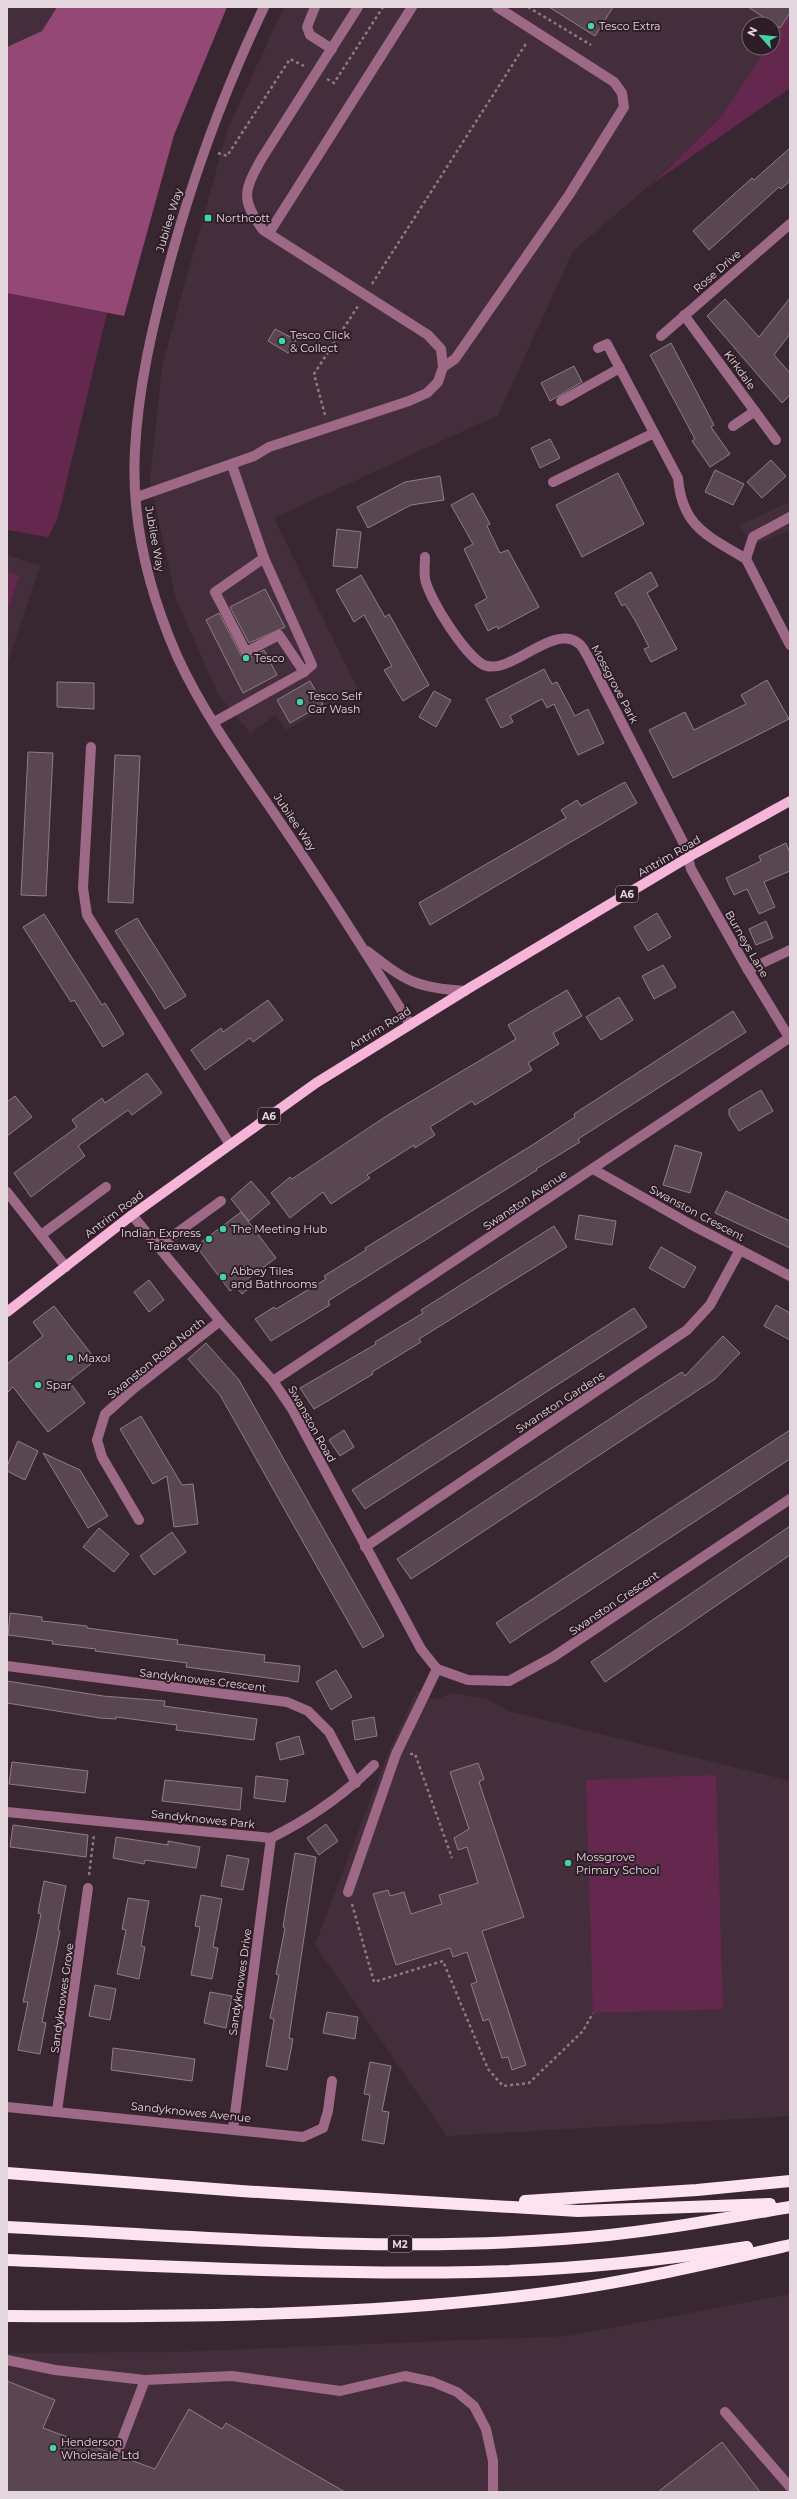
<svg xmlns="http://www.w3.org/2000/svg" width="797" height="2499" font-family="Montserrat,sans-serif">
  <rect width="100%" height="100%" fill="#382730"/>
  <g fill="#452e3b">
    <path d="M7 7H57L42 31 7 47Z"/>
    <path d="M284 7H790V14L773 40V24H749V48H768L722 116 650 185 573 251 498 415 274 518 358 690 286 730 276 715 250 733 218 694 176 599 150 481 162 366 228 128Z"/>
    <path d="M790 502V530L754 545 739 525Z"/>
    <path d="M7 555 40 566 7 664Z"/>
    <path d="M417 1690 435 1700 452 1693 487 1699 508 1711 790 1781V2116L447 2136 315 1945 389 1751Z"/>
    <path d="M790 2294V2492H7V2353L175 2352 568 2336Z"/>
  </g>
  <g fill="#64284e">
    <path d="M790 14V88L652 184 722 116 767 48H773V39Z"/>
    <path d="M7 293 107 313 58 517 48 537 7 530Z"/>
    <path d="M7 572 19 576 7 612Z"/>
    <path d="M716 1775 723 2009 593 2013 586 1780Z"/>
  </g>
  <path fill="#934876" d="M57 7H227L174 135 124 316 7 293V47L42 31Z"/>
  <g fill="#594650" stroke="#917c87">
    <path d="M549 7H613L595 36Z"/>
    <path d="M748 7H790V13L780 28Z"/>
    <path d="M790 148V181L781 189 779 187 709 250 693 231 752 178 754 180Z"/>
    <path d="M790 298V334L774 355 790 373V395L782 403 707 316 725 299 759 337Z"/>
    <path d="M275 329 296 340 288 353 268 341Z"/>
    <path d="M671 343 714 425 711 427 730 454 710 467 692 441 695 439 650 355Z"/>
    <path d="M574 366 582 382 550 401 541 383Z"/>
    <path d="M550 439 560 458 540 468 531 448Z"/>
    <path d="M771 460 786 476 762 498 747 482Z"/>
    <path d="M715 470 744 484 733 505 705 492Z"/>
    <path d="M618 473 644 524 582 557 556 505Z"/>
    <path d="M440 476 444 500 411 505 368 528 357 507 405 482Z"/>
    <path d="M473 493 490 524 487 526 500 553 508 550 539 607 498 629 497 626 488 631 475 605 487 598 464 549 473 544 451 505Z"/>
    <path d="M337 529 361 532 357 568 333 566Z"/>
    <path d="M651 572 658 586 647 593 677 649 651 662 644 649 649 647 636 622 625 604 622 606 615 593Z"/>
    <path d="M361 575 385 617 389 614 429 685 403 701 384 670 392 666 364 615 354 622 336 590Z"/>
    <path d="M265 589 285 627 249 643 230 607Z"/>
    <path d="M219 613 242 657 249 658 264 650 277 675 243 693 206 620Z"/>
    <path d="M544 669 552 684 557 682 575 716 588 709 604 743 578 755 554 704 547 708 542 699 510 716 513 722 501 728 486 699Z"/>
    <path d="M767 680 789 719 673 778 649 730 685 712 694 730 746 704 741 695Z"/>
    <path d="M310 681 323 704 290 723 277 700Z"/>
    <path d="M57 682 94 683V709L57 707Z"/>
    <path d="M434 691 451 700 436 727 419 717Z"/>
    <path d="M28 752 53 753 46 896 21 895Z"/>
    <path d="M115 755 140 756 133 903 108 902Z"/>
    <path d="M625 782 637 803 430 925 419 903 566 818 561 810 577 800 581 806Z"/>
    <path d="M786 843 790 853V871L764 882 775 907 759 914 747 889 734 895 726 878 761 861 759 856Z"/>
    <path d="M657 913 671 937 648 951 634 927Z"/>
    <path d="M44 914 102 1005 105 1003 124 1034 103 1047 74 1000 71 1002 23 927Z"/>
    <path d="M137 918 186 996 165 1009 115 931Z"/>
    <path d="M766 921 773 938 756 945 749 929Z"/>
    <path d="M663 965 676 987 654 999 642 976Z"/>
    <path d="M567 990 582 1016 553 1033 559 1044 528 1063 532 1070 475 1105 472 1101 430 1127 435 1135 415 1148 414 1145 367 1175 370 1178 331 1204 323 1192 290 1218 271 1193 290 1177 292 1179 388 1115 516 1039 508 1025Z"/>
    <path d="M619 997 633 1020 601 1040 586 1017Z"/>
    <path d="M268 1000 283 1020 253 1042 250 1038 205 1070 191 1050 221 1028 223 1032Z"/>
    <path d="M733 1011 746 1032 578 1139 580 1142 536 1169 537 1170 328 1301 330 1305 271 1341 255 1319 274 1307 276 1309 326 1279 324 1276 366 1250 365 1248 534 1144 575 1117 574 1114Z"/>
    <path d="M147 1073 162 1093 132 1115 128 1110 78 1146 85 1156 31 1197 14 1173 77 1127 72 1120 102 1098 105 1103Z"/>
    <path d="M761 1090 773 1111 739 1131 729 1115V1109Z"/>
    <path d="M15 1096 32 1117 7 1136V1102Z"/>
    <path d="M675 1145 702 1153 690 1193 663 1185Z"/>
    <path d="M251 1181 270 1203 249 1221 231 1199Z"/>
    <path d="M726 1191 790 1221V1248L715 1213Z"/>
    <path d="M241 1212 276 1258 249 1278 253 1285 242 1294 236 1287 230 1291 196 1246Z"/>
    <path d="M579 1215 616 1221 612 1245 575 1239Z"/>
    <path d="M554 1226 567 1247 419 1339 421 1342 372 1372 373 1374 314 1409 300 1388 376 1344 375 1342 423 1313 421 1310Z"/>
    <path d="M661 1247 696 1267 684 1288 649 1268Z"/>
    <path d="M149 1280 164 1300 149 1312 134 1292Z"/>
    <path d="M776 1305 790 1313V1340L764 1326Z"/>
    <path d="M54 1306 96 1360 69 1381 85 1403 48 1432 13 1387 7 1393V1364L43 1336 33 1322Z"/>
    <path d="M634 1308 647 1327 365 1509 352 1490Z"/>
    <path d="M723 1336 740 1353 715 1379 411 1579 397 1559 640 1399 682 1372 685 1376Z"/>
    <path d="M206 1343 239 1380 384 1636 363 1648 220 1395 188 1359Z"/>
    <path d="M141 1416 182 1485 193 1484 198 1524 174 1527 167 1476 153 1484 120 1429Z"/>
    <path d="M344 1430 354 1447 340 1456 329 1440Z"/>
    <path d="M790 1430V1459L510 1643 496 1623Z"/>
    <path d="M18 1441 38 1451 25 1480 7 1471V1466Z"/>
    <path d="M43 1453 80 1470 108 1516 88 1528Z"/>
    <path d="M790 1526V1555L605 1682 591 1662Z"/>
    <path d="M99 1528 129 1554 114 1572 83 1547Z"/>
    <path d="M172 1532 186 1552 154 1575 140 1556Z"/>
    <path d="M10 1613 42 1617V1621L87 1626V1628L178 1640 177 1644 265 1655 264 1662 300 1666 298 1682 186 1667 187 1663 95 1651 96 1649 52 1644 53 1641 8 1635Z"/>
    <path d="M336 1670 352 1697 331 1710 316 1682Z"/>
    <path d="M7 1681 103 1696 165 1701 164 1706 257 1719 254 1740 176 1730 177 1725 116 1717V1719L100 1718 7 1703Z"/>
    <path d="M374 1717 377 1736 355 1740 352 1721Z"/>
    <path d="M299 1736 304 1754 280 1760 276 1743Z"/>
    <path d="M12 1762 88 1771 85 1793 9 1784Z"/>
    <path d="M478 1763 484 1779 479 1782 524 1917 482 1931 526 2065 512 2070 508 2057 502 2058 489 2019 483 2021 471 1984 477 1982 467 1952 453 1957 450 1948 396 1965 373 1894 388 1890 390 1896 404 1892 411 1914 442 1904 439 1895 478 1883 467 1847 458 1850 454 1838 469 1829 450 1772Z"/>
    <path d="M256 1776 288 1780 285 1802 254 1798Z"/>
    <path d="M165 1780 242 1788 240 1810 162 1801Z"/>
    <path d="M326 1824 338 1841 319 1855 307 1838Z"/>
    <path d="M13 1825 88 1835 86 1857 10 1847Z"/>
    <path d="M116 1837 168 1845V1841L200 1847 196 1868 145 1860 144 1864 113 1858Z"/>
    <path d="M295 1853 316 1857 289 2038 293 2039 287 2070 266 2066 274 2019 270 2018 279 1975 276 1974 285 1928 283 1927Z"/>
    <path d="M227 1855 249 1859 243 1890 221 1886Z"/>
    <path d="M44 1881 66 1886 58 1930 60 1931 42 2022 46 2023 40 2054 18 2050 28 2002H23L41 1914 38 1913Z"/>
    <path d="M201 1895 222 1899 213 1947 218 1948 212 1979 191 1975 200 1927 195 1926Z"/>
    <path d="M128 1898 149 1901 141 1946 145 1947 139 1979 117 1974 126 1930 122 1929Z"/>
    <path d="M95 1985 116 1989 110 2020 89 2016Z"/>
    <path d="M210 1992 232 1996 226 2028 204 2023Z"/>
    <path d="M327 2012 358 2017 355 2039 323 2033Z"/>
    <path d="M113 2048 195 2059 192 2081 111 2070Z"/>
    <path d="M370 2062 391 2066 382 2111 389 2112 384 2144 362 2140 370 2095 364 2094Z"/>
    <path d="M7 2381 55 2400 43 2428 155 2469 189 2409 222 2429 226 2423 345 2492H7Z"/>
    <path d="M722 2442 760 2492H658Z"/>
  </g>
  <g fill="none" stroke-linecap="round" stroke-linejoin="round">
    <g stroke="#8a7c83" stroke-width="2.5" stroke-dasharray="3 3" stroke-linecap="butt">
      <path d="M528 7 591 45"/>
      <path d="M327 79 334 83 383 7"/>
      <path d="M218 153 227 156 290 59 304 66"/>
      <path d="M372 284 527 42"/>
      <path d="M325 415 314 374 358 306"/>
      <path d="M410 1754H415L452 1858"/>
      <path d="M89 1875 94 1835"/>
      <path d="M352 1904 374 1982 443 1961 488 2069 503 2086 529 2083 583 2031 593 2013"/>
    </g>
    <g stroke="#9d6987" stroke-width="10">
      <path d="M264 7C224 91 192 178 168 269 152 328 138 389 135 450 131 520 149 592 177 656 204 715 244 769 280 822 325 888 368 956 410 1024"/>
      <path d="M315 7 307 27 310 35 332 49"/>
      <path d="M269 233 412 7"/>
      <path d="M684 315 776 440"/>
      <path d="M661 336 790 224"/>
      <path d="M598 348 607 344 678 478C682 527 708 536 746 559"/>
      <path d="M443 367 455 359 569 195 624 107 622 93 614 82 497 7"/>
      <path d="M561 401 620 368"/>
      <path d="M733 426 755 411"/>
      <path d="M553 482 654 433"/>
      <path d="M137 497 254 456 269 447 409 401 427 393 438 382 443 367 441 349 428 335 263 230C240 199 244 190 262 158L358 7"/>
      <path d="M790 517 753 537 746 559 790 645"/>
      <path d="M425 557C425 563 424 571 425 578 427 596 469 663 487 666 514 672 553 624 578 643 582 645 585 652 587 655L684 844 691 869 748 970 790 1039"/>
      <path d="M264 558 215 592 246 652 279 635 304 672"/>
      <path d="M214 722 304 672 312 665 264 558 232 465"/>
      <path d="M91 747 83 888 87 915 229 1143"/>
      <path d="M367 951C406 981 415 988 465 991"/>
      <path d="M748 970 790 950"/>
      <path d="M593 1169 690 1224 790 1276"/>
      <path d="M7 1192 66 1267"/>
      <path d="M132 1215 220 1321 273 1381 292 1409 421 1649 437 1669"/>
      <path d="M41 1235 106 1187"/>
      <path d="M159 1246 221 1201"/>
      <path d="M273 1381 789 1038"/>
      <path d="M139 1520 102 1457 97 1440 105 1414 133 1389 220 1321"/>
      <path d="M365 1547 687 1330 710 1305 740 1250"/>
      <path d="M7 1666 287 1702 308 1711 329 1732 356 1783"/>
      <path d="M437 1669 468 1680 509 1681 553 1657 790 1499"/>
      <path d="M7 1812 271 1838C309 1819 344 1795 374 1765"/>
      <path d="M348 1892 396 1754 437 1669"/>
      <path d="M7 2107 303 2137 323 2128 328 2111 332 2081"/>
      <path d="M57 2111 88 1888"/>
      <path d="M233 2129 271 1838"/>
      <path d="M7 2360 55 2370 145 2380 232 2376 340 2391 405 2376 433 2382 457 2392 474 2406 486 2429 493 2461V2492"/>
      <path d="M725 2412 790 2487"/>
      <path d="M119 2448 145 2380"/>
    </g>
    <path stroke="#f6b4d9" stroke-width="10" d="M7 1312 132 1215 316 1083 471 987 687 858 790 801"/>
    <g stroke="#fde2f0" stroke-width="12">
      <path d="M7 2173 241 2191 578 2211 770 2204"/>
      <path d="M525 2201 697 2190 790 2181"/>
      <path d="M7 2227C190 2236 380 2253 563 2239 640 2234 715 2220 790 2207"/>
      <path d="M7 2260C163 2266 320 2275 476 2272 567 2270 658 2261 747 2247"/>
      <path d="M7 2316C189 2317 372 2316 553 2292 633 2281 711 2263 790 2245"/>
    </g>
  </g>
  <g fill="#44d49f" stroke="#2e1d26" stroke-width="1.5">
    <circle cx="591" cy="26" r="4"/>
    <rect x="204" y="214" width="8" height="8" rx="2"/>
    <circle cx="282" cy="341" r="4"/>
    <circle cx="246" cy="658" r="4"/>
    <circle cx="300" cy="702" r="4"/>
    <circle cx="223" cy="1229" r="4"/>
    <circle cx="209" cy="1239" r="4"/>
    <circle cx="223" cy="1277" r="4"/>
    <circle cx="70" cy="1358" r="4"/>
    <circle cx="38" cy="1385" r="4"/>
    <circle cx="568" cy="1863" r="4"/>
    <circle cx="53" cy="2448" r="4"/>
  </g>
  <g text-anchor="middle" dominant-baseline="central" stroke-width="4" stroke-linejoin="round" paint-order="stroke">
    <g fill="#2e1d26" stroke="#ad9fa6" stroke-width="1">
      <rect x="616" y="886" width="22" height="16" rx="3"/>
      <rect x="258" y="1108" width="22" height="16" rx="3"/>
      <rect x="388" y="2236" width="24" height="16" rx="3"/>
    </g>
    <g font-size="10" font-weight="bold" fill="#e3d7dd">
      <text x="627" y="894">A6</text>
      <text x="269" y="1116">A6</text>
      <text x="400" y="2244">M2</text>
    </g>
    <g font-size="11" fill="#e3d7dd" stroke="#2e1d26" text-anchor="start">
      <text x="599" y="26">Tesco Extra</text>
      <text x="216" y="218">Northcott</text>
      <text x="290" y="335">Tesco Click<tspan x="290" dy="13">&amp; Collect</tspan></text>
      <text x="254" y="658">Tesco</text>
      <text x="308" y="696">Tesco Self<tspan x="308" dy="13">Car Wash</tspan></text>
      <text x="231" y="1229">The Meeting Hub</text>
      <text x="201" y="1233" text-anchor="end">Indian Express<tspan x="201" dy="13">Takeaway</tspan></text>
      <text x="231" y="1271">Abbey Tiles<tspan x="231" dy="13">and Bathrooms</tspan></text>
      <text x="78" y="1358">Maxol</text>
      <text x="46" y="1385">Spar</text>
      <text x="576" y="1857">Mossgrove<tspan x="576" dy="13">Primary School</tspan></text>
      <text x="61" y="2442">Henderson<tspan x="61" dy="13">Wholesale Ltd</tspan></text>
    </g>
    <g font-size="11" fill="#e3d7dd" stroke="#2e1d26">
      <text transform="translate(169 220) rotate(-73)">Jubilee Way</text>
      <text transform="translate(717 271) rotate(-41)">Rose Drive</text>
      <text transform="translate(740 370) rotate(54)">Kirkdale</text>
      <text transform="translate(155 539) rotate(80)">Jubilee Way</text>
      <text transform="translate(615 684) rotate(62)">Mossgrove Park</text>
      <text transform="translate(295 822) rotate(56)">Jubilee Way</text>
      <text transform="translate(669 856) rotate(-30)">Antrim Road</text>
      <text transform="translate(747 944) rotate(60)">Burneys Lane</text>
      <text transform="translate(380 1028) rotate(-32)">Antrim Road</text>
      <text transform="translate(525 1200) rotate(-34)">Swanston Avenue</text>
      <text transform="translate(697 1213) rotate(28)">Swanston Crescent</text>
      <text transform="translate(114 1214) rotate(-37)">Antrim Road</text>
      <text transform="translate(156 1358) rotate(-39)">Swanston Road North</text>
      <text transform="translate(560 1402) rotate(-33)">Swanston Gardens</text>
      <text transform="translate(312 1424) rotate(61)">Swanston Road</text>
      <text transform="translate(614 1603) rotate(-34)">Swanston Crescent</text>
      <text transform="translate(203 1680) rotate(7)">Sandyknowes Crescent</text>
      <text transform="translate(203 1819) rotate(6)">Sandyknowes Park</text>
      <text transform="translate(240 1982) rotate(-82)">Sandyknowes Drive</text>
      <text transform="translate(62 1998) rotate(-82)">Sandyknowes Grove</text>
      <text transform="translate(191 2112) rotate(6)">Sandyknowes Avenue</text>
    </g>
  </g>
  <rect width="797" height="2499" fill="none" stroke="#e3d7dd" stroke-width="16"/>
  <g transform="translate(761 36) rotate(297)"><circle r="19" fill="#2e1d26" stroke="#76676f"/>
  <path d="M0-3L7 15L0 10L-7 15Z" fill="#44d49f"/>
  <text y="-6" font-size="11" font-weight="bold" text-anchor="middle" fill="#e3d7dd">N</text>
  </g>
</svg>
